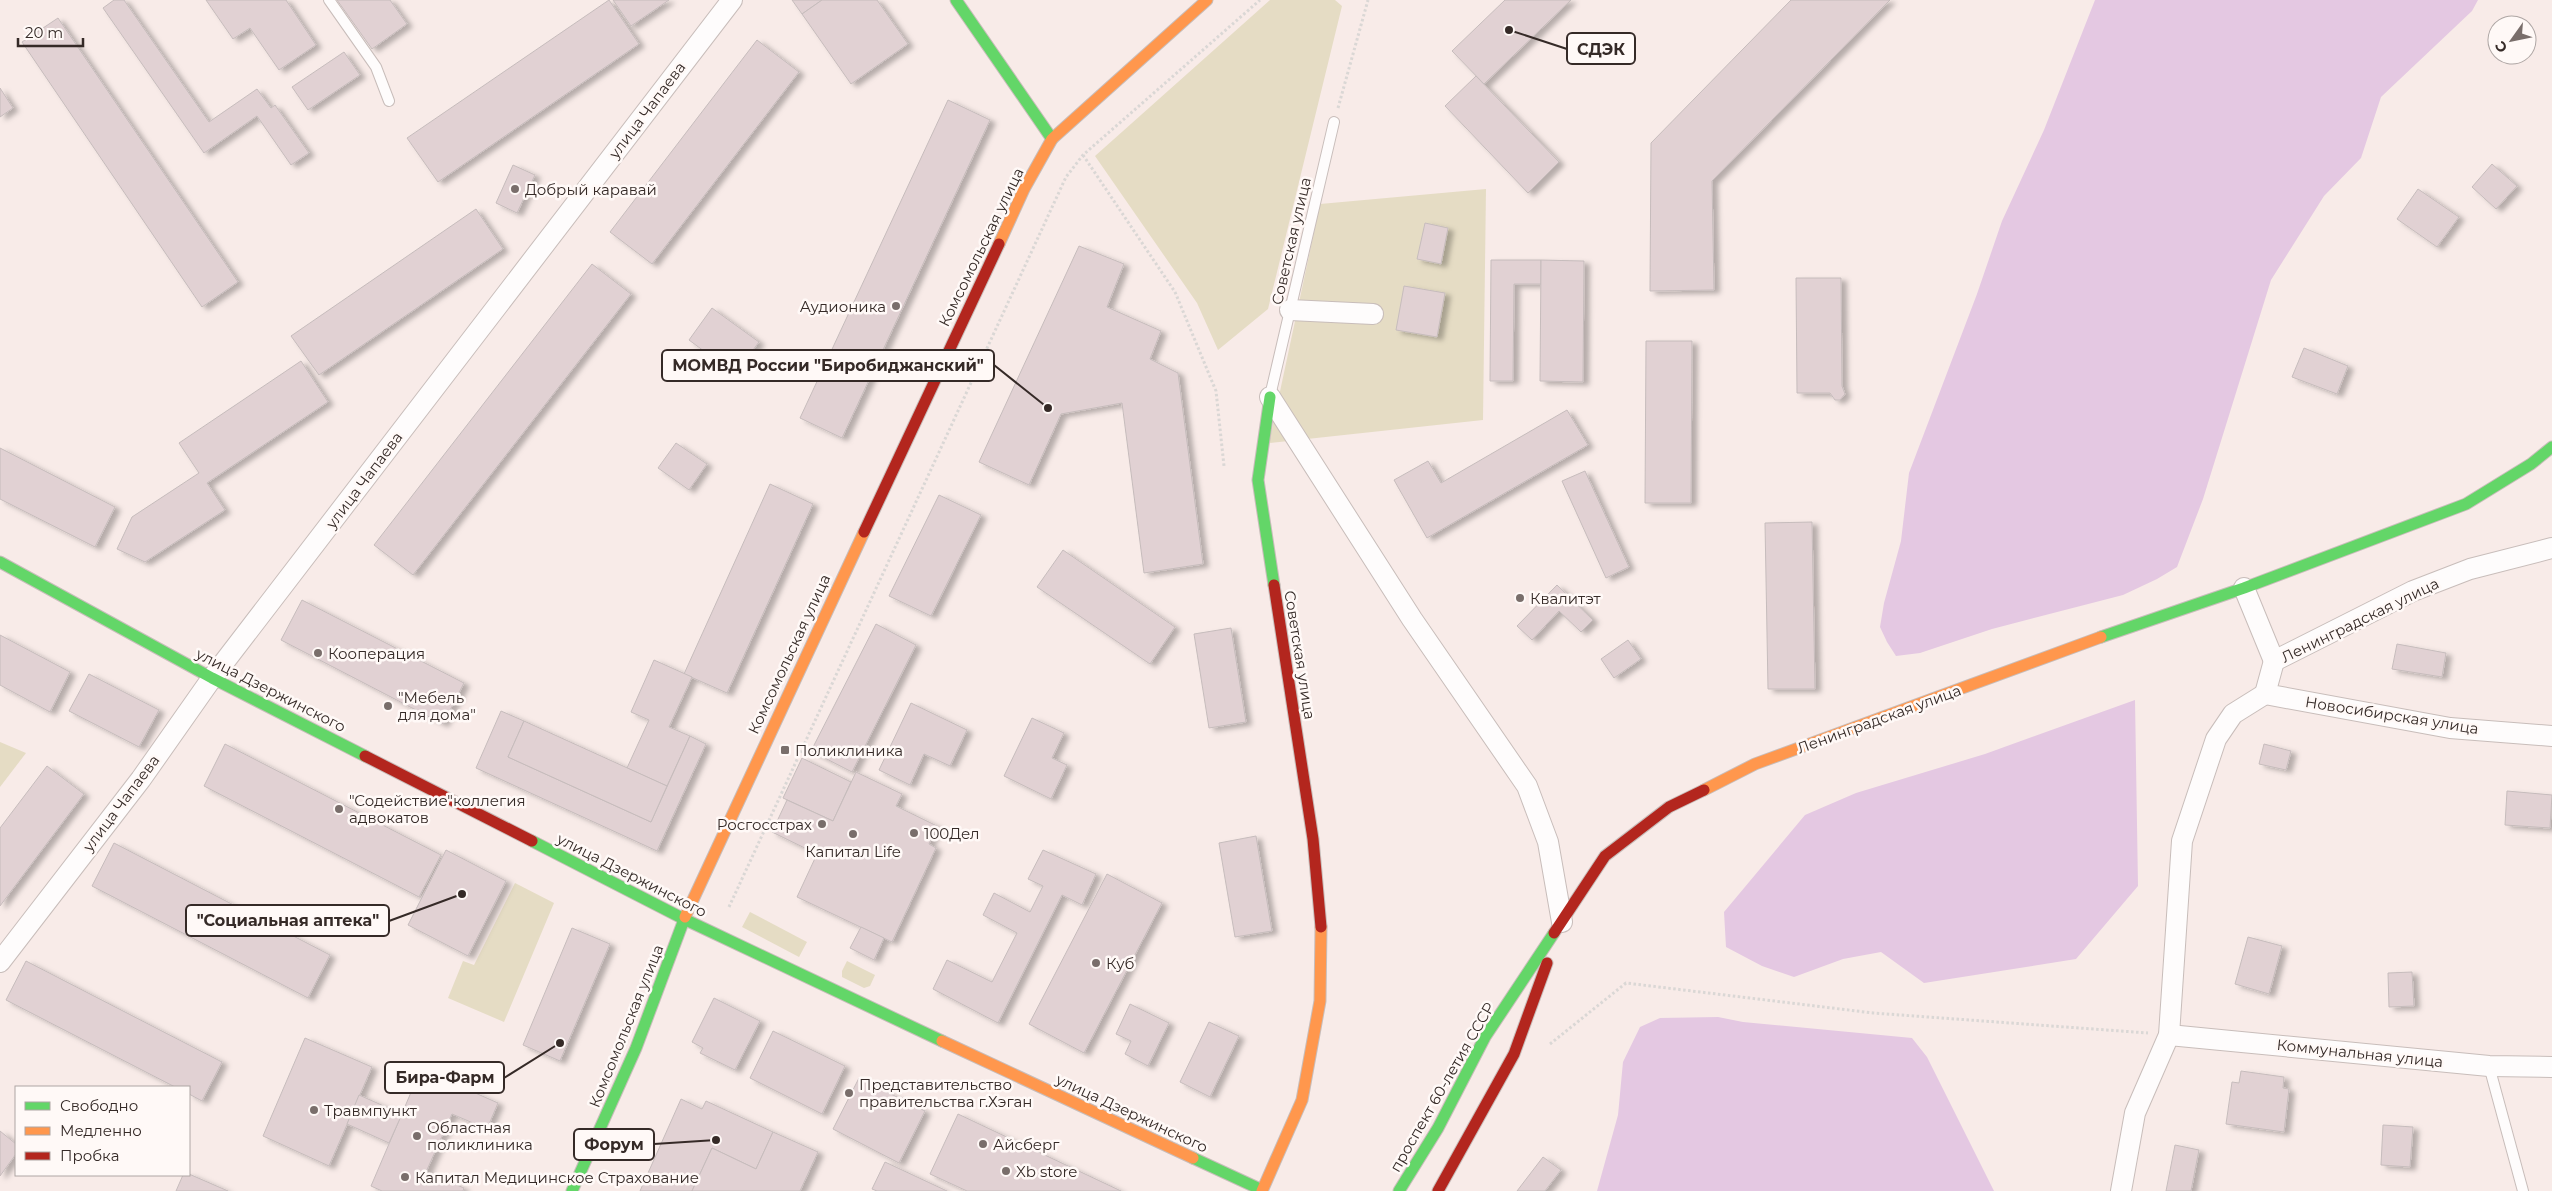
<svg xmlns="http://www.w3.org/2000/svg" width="2552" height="1191" font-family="Montserrat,sans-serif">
  <defs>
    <filter id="shadow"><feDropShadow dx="5.5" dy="3" stdDeviation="2.5" flood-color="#0004"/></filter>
  </defs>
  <rect width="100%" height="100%" fill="#f8ebe8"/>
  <g fill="#e5dcc4">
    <path d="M1270 0H1335L1342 6 1268 309 1218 350 1197 303 1095 156Z"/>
    <path d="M1486 189 1483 420 1269 443 1320 204Z"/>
    <path d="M0 742 26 753 0 787Z"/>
    <path d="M515 883 554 903 504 1022 448 998 463 961 474 965Z"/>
    <path d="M750 912 807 942 799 957 742 927Z"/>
    <path d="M847 961 875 975 870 986 864 988 842 977V971Z"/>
  </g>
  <g fill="#e4c8e2">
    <path d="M2095 0H2478L2472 11 2381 97 2361 158 2324 196 2271 280 2203 499 2177 567 2157 579 2123 595 1992 629 1920 653 1896 656 1887 642 1880 627 1884 603 1901 541 1909 473 1977 294 2002 221 2044 130Z"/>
    <path d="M2135 700 2138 886 2076 959 1924 983 1881 952 1843 959 1794 977 1762 966 1726 947 1724 912 1805 815 1856 793 1985 754Z"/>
    <path d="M1718 1017 1743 1022 1912 1038 1927 1057 1994 1191H1597L1618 1115 1623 1062 1640 1027 1660 1018Z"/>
  </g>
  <g fill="#e1d1d3" stroke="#c6bcbc" filter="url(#shadow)">
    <path d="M114 0H124L209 122 257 89 271 108 275 105 309 153 291 165 257 116 204 153 103 8Z"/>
    <path d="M206 0H286L316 45 279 70 250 28 233 39Z"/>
    <path d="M337 0H390L407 24 372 49Z"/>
    <path d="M609 0 639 44 438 182 407 138Z"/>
    <path d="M613 0H669L631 26Z"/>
    <path d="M792 0H822L802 14Z"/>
    <path d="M822 0H877L908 44 851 84 802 14Z"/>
    <path d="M1505 0H1571L1484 84 1452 51Z"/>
    <path d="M1791 0H1890L1712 181 1714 290 1650 291 1651 143Z"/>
    <path d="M58 18 238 282 202 307 22 42Z"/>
    <path d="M757 40 799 72 652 264 610 232Z"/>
    <path d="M344 52 360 75 308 110 292 87Z"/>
    <path d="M1476 76 1559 162 1528 193 1445 106Z"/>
    <path d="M0 88 13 108 0 117Z"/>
    <path d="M948 100 990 120 842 438 800 418Z"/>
    <path d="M2492 164 2517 186 2496 209 2472 187Z"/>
    <path d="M513 165 535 175 517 213 496 203Z"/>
    <path d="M2418 189 2459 217 2437 247 2397 219Z"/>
    <path d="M476 209 503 249 319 375 291 336Z"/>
    <path d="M1425 223 1448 228 1441 264 1417 259Z"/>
    <path d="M1079 246 1124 264 1107 307 1161 331 1150 359 1178 373 1203 564 1144 573 1122 403 1061 414 1029 485 979 462Z"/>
    <path d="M1491 260H1541V284H1514L1513 381H1490Z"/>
    <path d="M1541 260 1584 261 1583 382 1540 381Z"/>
    <path d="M592 264 631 294 413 575 374 545Z"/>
    <path d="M1796 278H1841L1842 386 1845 394 1840 400H1835L1830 393H1797Z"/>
    <path d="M1404 286 1445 293 1437 337 1396 330Z"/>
    <path d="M712 308 759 342 735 374 689 340Z"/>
    <path d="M1646 341H1692L1691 503H1645Z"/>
    <path d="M2304 348 2348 366 2337 394 2292 377Z"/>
    <path d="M301 361 328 402 207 483 225 510 145 562 117 549 132 517 199 473 179 443Z"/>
    <path d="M1567 410 1588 445 1427 538 1394 480 1428 461 1441 483Z"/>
    <path d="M676 443 707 464 689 490 658 468Z"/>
    <path d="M0 448 115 507 95 547 0 499Z"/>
    <path d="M1585 471 1629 567 1606 578 1562 481Z"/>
    <path d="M770 484 813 504 727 693 684 674Z"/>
    <path d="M939 495 981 515 931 616 889 596Z"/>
    <path d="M1812 522 1815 689H1768L1765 523Z"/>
    <path d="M1063 550 1175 627 1150 664 1037 587Z"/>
    <path d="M1557 585 1593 620 1581 632 1559 611 1532 640 1517 626Z"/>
    <path d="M302 600 464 683 443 724 281 640Z"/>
    <path d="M876 624 916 645 852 772 811 751Z"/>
    <path d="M1231 628 1246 722 1209 728 1194 634Z"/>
    <path d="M0 635 70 672 50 712 0 685Z"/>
    <path d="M1628 640 1641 659 1614 678 1601 659Z"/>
    <path d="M2397 644 2446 653 2442 677 2392 669Z"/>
    <path d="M654 660 692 677 669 727 690 736 667 786 627 768 649 720 631 712Z"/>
    <path d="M89 674 159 710 139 747 69 711Z"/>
    <path d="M911 703 967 730 950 766 924 754 910 785 879 770Z"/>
    <path d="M501 711 524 721 508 757 651 822 690 736 706 744 657 851 476 768Z"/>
    <path d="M1032 718 1064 733 1052 758 1067 765 1051 799 1004 776Z"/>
    <path d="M524 721 667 786 651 822 508 757Z"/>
    <path d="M225 744 441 855 419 897 204 786Z"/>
    <path d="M2264 744 2291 751 2286 770 2259 764Z"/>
    <path d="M802 758 851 782 833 821 783 798Z"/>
    <path d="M47 766 84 794 0 906V828Z"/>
    <path d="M856 772 902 794 896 806 937 826 929 844 936 848 892 942 797 897 817 854 772 832 787 800 833 821Z"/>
    <path d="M2507 791 2552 795 2550 828 2505 825Z"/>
    <path d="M1256 836 1272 931 1235 937 1219 843Z"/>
    <path d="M114 843 330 955 308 998 92 886Z"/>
    <path d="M446 850 506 881 468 956 408 925Z"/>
    <path d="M1043 850 1096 874 1082 905 1062 895 998 1023 933 989 947 960 992 982 1017 933 983 915 994 893 1030 912 1043 886 1028 879Z"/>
    <path d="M1107 874 1162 903 1084 1053 1029 1024Z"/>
    <path d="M861 927 884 938 874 960 850 948Z"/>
    <path d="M572 928 610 944 560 1061 523 1045Z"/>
    <path d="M2248 937 2282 946 2269 994 2235 984Z"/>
    <path d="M26 961 222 1062 202 1101 189 1094V1087H175L6 1000Z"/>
    <path d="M2412 972 2414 1006 2389 1007 2388 973Z"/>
    <path d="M714 998 760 1021 735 1070 700 1053 703 1048 692 1042Z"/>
    <path d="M1130 1004 1169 1023 1148 1066 1125 1054 1131 1041 1116 1034Z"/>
    <path d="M1209 1022 1239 1036 1210 1097 1180 1082Z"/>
    <path d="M773 1031 845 1066 822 1114 750 1078Z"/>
    <path d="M305 1038 372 1067 329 1166 263 1136Z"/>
    <path d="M421 1069 498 1103 487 1129 452 1114 426 1172 464 1188 463 1191H382L371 1186Z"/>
    <path d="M2241 1071 2284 1077 2283 1088 2289 1089 2284 1132 2226 1124 2232 1082 2239 1083Z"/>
    <path d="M859 1078 925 1111 899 1163 833 1129Z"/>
    <path d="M359 1095 402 1114 389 1143 347 1124Z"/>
    <path d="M681 1099 702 1109 706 1101 773 1132 756 1169 712 1148 692 1191H640Z"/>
    <path d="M958 1114 1121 1191H967L930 1174Z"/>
    <path d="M2383 1125 2413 1127 2410 1167 2381 1165Z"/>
    <path d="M0 1131 16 1144V1154L0 1176Z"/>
    <path d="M773 1132 818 1152 800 1191H692L712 1148 756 1169Z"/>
    <path d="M2175 1145 2199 1150 2191 1191H2166Z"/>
    <path d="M1543 1157 1561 1170 1545 1191H1517Z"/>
    <path d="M885 1162 947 1191H877L872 1189Z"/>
    <path d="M189 1174 228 1191H176L183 1175Z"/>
  </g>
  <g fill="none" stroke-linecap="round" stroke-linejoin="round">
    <g stroke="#c8bdba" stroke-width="12">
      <g id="lane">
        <path d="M329 0 376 67 389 101"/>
        <path d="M1270 396 1334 122"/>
        <path d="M2489 1066 2523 1191"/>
      </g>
    </g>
    <g stroke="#c8bdba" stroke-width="22">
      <g id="street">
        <path d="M1290 310 1373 314"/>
        <path d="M1270 397 1412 619 1527 786 1548 842 1562 922"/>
        <path d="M2244 588 2274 661 2413 591 2470 569 2552 548"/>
        <path d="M2274 661 2265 694 2450 728 2552 736"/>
        <path d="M0 962 141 779 212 678 732 0"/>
        <path d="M2169 1035 2489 1066 2552 1067"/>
        <path d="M2121 1191 2135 1113 2169 1035 2182 841 2216 739 2233 714 2265 694"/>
      </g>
    </g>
    <g stroke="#c8bdba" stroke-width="13">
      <g id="fast">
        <path d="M956 0 1052 139"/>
        <path d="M1270 397 1258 480 1274 585"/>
        <path d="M0 562 212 678 365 756"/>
        <path d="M2101 637 2244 588 2466 504 2531 464 2552 447"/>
        <path d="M532 841 684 919 942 1041"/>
        <path d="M1193 1158 1262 1190"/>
        <path d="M572 1191 636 1048 685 917"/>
        <path d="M1399 1191 1438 1128 1485 1037 1554 933"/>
      </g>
    </g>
    <g stroke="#c8bdba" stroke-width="13">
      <g id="slow">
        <path d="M999 244 1024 189 1052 139 1207 0"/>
        <path d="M1704 790 1755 764 2101 637"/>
        <path d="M685 917 864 532"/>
        <path d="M942 1041 1193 1158"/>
        <path d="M1262 1191 1302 1100 1320 1001 1321 927"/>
      </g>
    </g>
    <g stroke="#c8bdba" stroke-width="13">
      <g id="jam">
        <path d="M864 532 999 244"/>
        <path d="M1274 585 1313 839 1321 927"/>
        <path d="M365 756 532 841"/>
        <path d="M1554 933 1605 856 1669 807 1704 790"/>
        <path d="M1438 1191 1514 1054 1547 963"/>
      </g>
    </g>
    <g stroke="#dad7d5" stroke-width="3" stroke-dasharray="2.5 2.5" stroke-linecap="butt">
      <path d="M1338 108 1368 0"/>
      <path d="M1083 155 1175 292 1216 391 1224 466"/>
      <path d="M729 907 1066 177 1083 155 1260 0"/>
      <path d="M1550 1044 1626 983 1873 1013 2148 1033"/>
    </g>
    <use href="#lane" stroke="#fefcfc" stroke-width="10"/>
    <use href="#street" stroke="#fefcfc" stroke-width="20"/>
    <use href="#fast" stroke="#63d668" stroke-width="11"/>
    <use href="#slow" stroke="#ff974d" stroke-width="11"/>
    <use href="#jam" stroke="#b3261e" stroke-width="11"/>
  </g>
  <g fill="#796e6b" stroke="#fff9f7" stroke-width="2">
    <circle cx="515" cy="189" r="5"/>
    <circle cx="896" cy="306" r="5"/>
    <circle cx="1520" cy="598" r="5"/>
    <circle cx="318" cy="653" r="5"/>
    <circle cx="388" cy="706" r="5"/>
    <rect x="780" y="745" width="10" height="10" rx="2.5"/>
    <circle cx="339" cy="809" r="5"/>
    <circle cx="822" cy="824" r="5"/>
    <circle cx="914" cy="833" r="5"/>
    <circle cx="853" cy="834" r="5"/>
    <circle cx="1096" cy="963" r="5"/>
    <circle cx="849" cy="1093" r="5"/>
    <circle cx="314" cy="1110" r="5"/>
    <circle cx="417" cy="1136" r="5"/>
    <circle cx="983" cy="1144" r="5"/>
    <circle cx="1006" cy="1171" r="5"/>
    <circle cx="405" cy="1177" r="5"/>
  </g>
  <g text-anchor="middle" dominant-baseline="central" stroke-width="5" stroke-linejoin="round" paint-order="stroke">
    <g font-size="15" fill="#352a27" stroke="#fff9f7">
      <text transform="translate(647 110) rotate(-53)">улица Чапаева</text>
      <text transform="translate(1291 241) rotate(-77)">Советская улица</text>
      <text transform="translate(981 247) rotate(-64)">Комсомольская улица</text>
      <text transform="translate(364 480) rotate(-53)">улица Чапаева</text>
      <text transform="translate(2360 620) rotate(-26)">Ленинградская улица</text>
      <text transform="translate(789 654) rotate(-65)">Комсомольская улица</text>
      <text transform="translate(1300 655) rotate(81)">Советская улица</text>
      <text transform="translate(271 690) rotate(27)">улица Дзержинского</text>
      <text transform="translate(2392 715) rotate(9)">Новосибирская улица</text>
      <text transform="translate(1879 719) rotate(-20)">Ленинградская улица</text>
      <text transform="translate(121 803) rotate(-53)">улица Чапаева</text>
      <text transform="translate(632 875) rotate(27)">улица Дзержинского</text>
      <text transform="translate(626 1026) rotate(-68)">Комсомольская улица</text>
      <text transform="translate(2360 1053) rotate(6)">Коммунальная улица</text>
      <text transform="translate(1442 1087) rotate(-60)">проспект 60-летия СССР</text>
      <text transform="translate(1132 1113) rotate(25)">улица Дзержинского</text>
    </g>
    <g font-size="15" fill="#352a27" stroke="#fff9f7" text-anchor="start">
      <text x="525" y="189">Добрый каравай</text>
      <text x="886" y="306" text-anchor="end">Аудионика</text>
      <text x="1530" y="598">Квалитэт</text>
      <text x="328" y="653">Кооперация</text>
      <text x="398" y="697">"Мебель<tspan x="398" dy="17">для дома"</tspan></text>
      <text x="795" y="750">Поликлиника</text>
      <text x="349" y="800">"Содействие"коллегия<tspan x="349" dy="17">адвокатов</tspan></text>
      <text x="812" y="824" text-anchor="end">Росгосстрах</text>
      <text x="924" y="833">100Дел</text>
      <text x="853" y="851" text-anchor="middle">Капитал Life</text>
      <text x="1106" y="963">Куб</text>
      <text x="859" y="1084">Представительство<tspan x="859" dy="17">правительства г.Хэган</tspan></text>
      <text x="324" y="1110">Травмпункт</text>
      <text x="427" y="1127">Областная<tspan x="427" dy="17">поликлиника</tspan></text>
      <text x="993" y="1144">Айсберг</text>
      <text x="1016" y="1171">Xb store</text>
      <text x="415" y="1177">Капитал Медицинское Страхование</text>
    </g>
  </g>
  <path fill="none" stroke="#352a27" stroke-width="2" d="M1509 30L1567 49M1048 408L994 365M462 894L389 921M560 1043L504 1078M716 1140L654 1144"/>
  <g fill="#352a27" stroke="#fff9f7" stroke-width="2">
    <circle cx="1509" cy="30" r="5"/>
    <circle cx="1048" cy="408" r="5"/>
    <circle cx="462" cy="894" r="5"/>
    <circle cx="560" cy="1043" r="5"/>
    <circle cx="716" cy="1140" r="5"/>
  </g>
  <g fill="#fff9f7" stroke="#352a27" stroke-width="2">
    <rect x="1567" y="33" width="68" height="31" rx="5"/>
    <rect x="662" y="350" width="332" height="31" rx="5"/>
    <rect x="186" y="905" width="203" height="31" rx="5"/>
    <rect x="385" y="1062" width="119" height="31" rx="5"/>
    <rect x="574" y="1129" width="80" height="31" rx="5"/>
  </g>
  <g font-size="16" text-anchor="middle" font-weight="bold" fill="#352a27">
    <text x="1601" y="55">СДЭК</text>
    <text x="828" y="371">МОМВД России "Биробиджанский"</text>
    <text x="288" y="926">"Социальная аптека"</text>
    <text x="445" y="1083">Бира-Фарм</text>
    <text x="614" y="1150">Форум</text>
  </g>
  <rect x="15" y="1086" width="175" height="90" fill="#fff9f7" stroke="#aea6a4"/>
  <rect x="25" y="1102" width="25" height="8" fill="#63d668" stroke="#aea6a4"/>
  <text x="60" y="1111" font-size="15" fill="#352a27">Свободно</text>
  <rect x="25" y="1127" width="25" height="8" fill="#ff974d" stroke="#aea6a4"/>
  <text x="60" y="1136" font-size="15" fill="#352a27">Медленно</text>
  <rect x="25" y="1152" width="25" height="8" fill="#b3261e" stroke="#aea6a4"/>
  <text x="60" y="1161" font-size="15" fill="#352a27">Пробка</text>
  <g transform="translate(2512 40) rotate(237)"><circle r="24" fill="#fff9f7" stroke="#aea6a4"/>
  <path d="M0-4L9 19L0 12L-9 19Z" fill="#796e6b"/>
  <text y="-8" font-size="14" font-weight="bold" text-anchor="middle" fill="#352a27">С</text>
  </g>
  <path d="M18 38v8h65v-8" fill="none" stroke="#352a27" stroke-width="2.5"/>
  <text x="25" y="38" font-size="15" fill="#352a27" stroke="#fff9f7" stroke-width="4" paint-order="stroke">20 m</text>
</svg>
